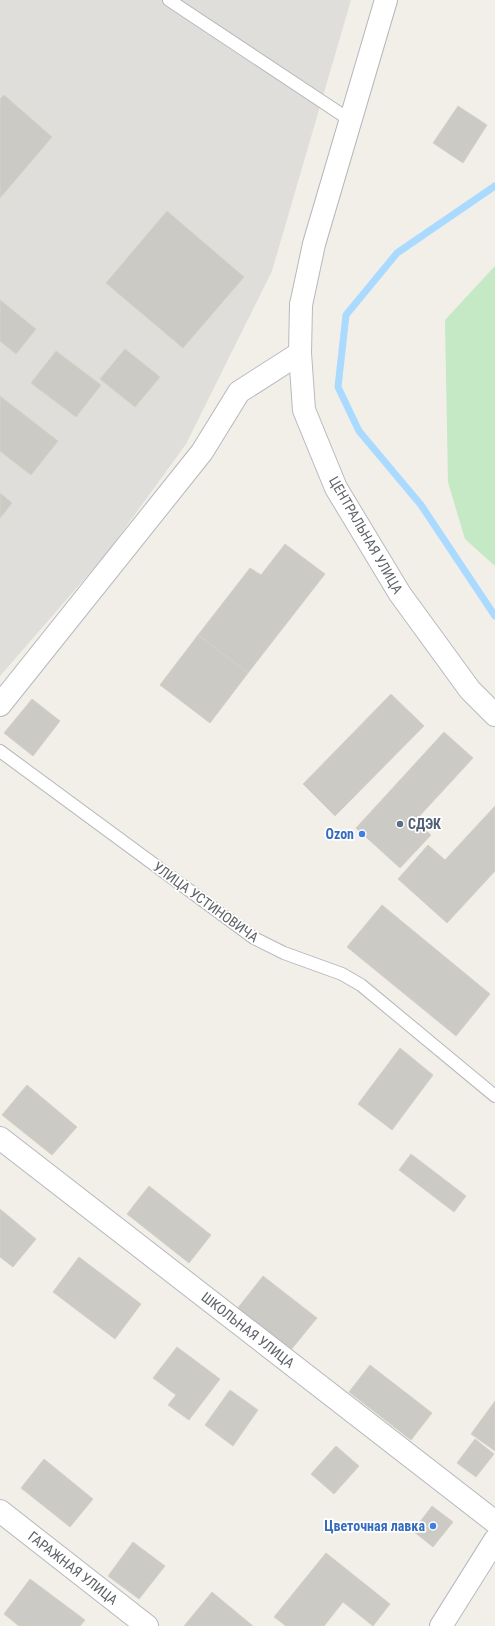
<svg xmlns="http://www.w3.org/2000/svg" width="495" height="1626" font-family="'Roboto Condensed',sans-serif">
  <rect width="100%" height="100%" fill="#f1efe8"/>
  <path fill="#e0deda" d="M0 0H351L272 271 186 444 107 553 0 676Z"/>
  <path fill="#c5e8c5" d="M495 266V566L465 539 448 482 445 320Z"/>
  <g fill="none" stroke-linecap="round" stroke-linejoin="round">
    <path stroke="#aadaff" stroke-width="7" d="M495 186 397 253 346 315 338 387 359 431 421 505 495 616"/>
  </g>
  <g fill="#cccac5" stroke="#d6d1c6">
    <path d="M4 95 52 137 0 198V99Z"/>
    <path d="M458 106 487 125 463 163 433 143Z"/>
    <path d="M167 211 244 277 183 348 106 283Z"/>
    <path d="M0 300 36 329 16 354 0 341Z"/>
    <path d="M125 349 160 377 135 407 100 379Z"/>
    <path d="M56 351 101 385 76 417 31 383Z"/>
    <path d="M0 396 58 441 31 475 0 451Z"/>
    <path d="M0 493 12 503 0 518Z"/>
    <path d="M285 544 325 574 248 673 198 635 250 568 261 575Z"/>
    <path d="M198 635 248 673 210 723 160 685Z"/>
    <path d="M391 694 424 726 335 816 303 784Z"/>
    <path d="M32 699 60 721 33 756 4 733Z"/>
    <path d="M444 732 473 758 415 821 431 835 400 868 356 828Z"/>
    <path d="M495 806V871L447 923 398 879 428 845 445 860Z"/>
    <path d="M382 905 490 994 456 1036 347 947Z"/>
    <path d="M400 1048 433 1075 392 1130 358 1104Z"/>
    <path d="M27 1085 77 1127 52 1155 2 1115Z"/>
    <path d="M411 1154 466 1196 454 1212 399 1170Z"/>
    <path d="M149 1186 211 1235 189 1263 127 1214Z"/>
    <path d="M0 1209 36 1239 13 1267 0 1257Z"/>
    <path d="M79 1257 141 1304 115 1339 53 1292Z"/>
    <path d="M263 1276 317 1318 290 1351 237 1309Z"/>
    <path d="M177 1347 220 1379 189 1420 168 1405 176 1395 153 1378Z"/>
    <path d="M370 1365 432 1413 411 1440 349 1392Z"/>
    <path d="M230 1390 258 1410 233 1446 205 1425Z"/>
    <path d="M495 1401V1451L471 1434Z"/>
    <path d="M475 1439 494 1454 476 1477 457 1463Z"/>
    <path d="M336 1446 359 1466 334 1494 311 1474Z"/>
    <path d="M44 1459 93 1499 70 1527 21 1488Z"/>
    <path d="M432 1506 453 1522 433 1547 413 1531Z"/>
    <path d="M133 1542 165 1566 139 1599 108 1576Z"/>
    <path d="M326 1553 390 1604 373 1626 343 1602 324 1626H286L274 1617Z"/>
    <path d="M30 1579 85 1620 80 1626H19L4 1614Z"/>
    <path d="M212 1592 253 1626H184Z"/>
  </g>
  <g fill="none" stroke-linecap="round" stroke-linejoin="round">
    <g stroke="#b5b8bc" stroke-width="14">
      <g id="lane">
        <path d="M169 0 350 120"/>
        <path d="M0 751 254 938 284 953 342 974 361 985 495 1096"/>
      </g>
    </g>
    <g stroke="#b5b8bc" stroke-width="24">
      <g id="street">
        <path d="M301 305 314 244 386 0"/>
        <path d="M0 705 202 452 239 392 300 353"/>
        <path d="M0 1138 495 1522"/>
        <path d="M0 1511 147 1626"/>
      </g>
    </g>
    <g stroke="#b6babf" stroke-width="24">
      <g id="secondary">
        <path d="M301 305 300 353 304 410 336 488 400 594 470 690 495 715"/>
        <path d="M441 1626 495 1540"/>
      </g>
    </g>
    <use href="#lane" stroke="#fff" stroke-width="12"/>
    <use href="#street" stroke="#fff" stroke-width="22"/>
    <use href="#secondary" stroke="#fff" stroke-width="22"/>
  </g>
  <circle fill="#5c6f8a" stroke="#fff" stroke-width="1.5" cx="400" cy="824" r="4"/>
  <g fill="#3f7fe0" stroke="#fff" stroke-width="1.5">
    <circle cx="362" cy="834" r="4"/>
    <circle cx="433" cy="1526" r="4"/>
  </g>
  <g text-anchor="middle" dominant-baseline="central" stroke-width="3.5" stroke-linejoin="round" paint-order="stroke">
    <g font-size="14" fill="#5f6368" stroke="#fff">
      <text transform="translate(366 535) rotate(60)">ЦЕНТРАЛЬНАЯ УЛИЦА</text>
      <text transform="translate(206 902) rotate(36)">УЛИЦА УСТИНОВИЧА</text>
      <text transform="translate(248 1330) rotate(38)">ШКОЛЬНАЯ УЛИЦА</text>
      <text transform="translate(73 1568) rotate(38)">ГАРАЖНАЯ УЛИЦА</text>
    </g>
    <g font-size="14" font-weight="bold" fill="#4e5e75" stroke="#fff" text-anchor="start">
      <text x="408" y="824">СДЭК</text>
    </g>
    <g font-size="14" font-weight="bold" fill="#366cbe" stroke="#fff" text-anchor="end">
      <text x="354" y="834">Ozon</text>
      <text x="425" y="1526">Цветочная лавка</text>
    </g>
  </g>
</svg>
